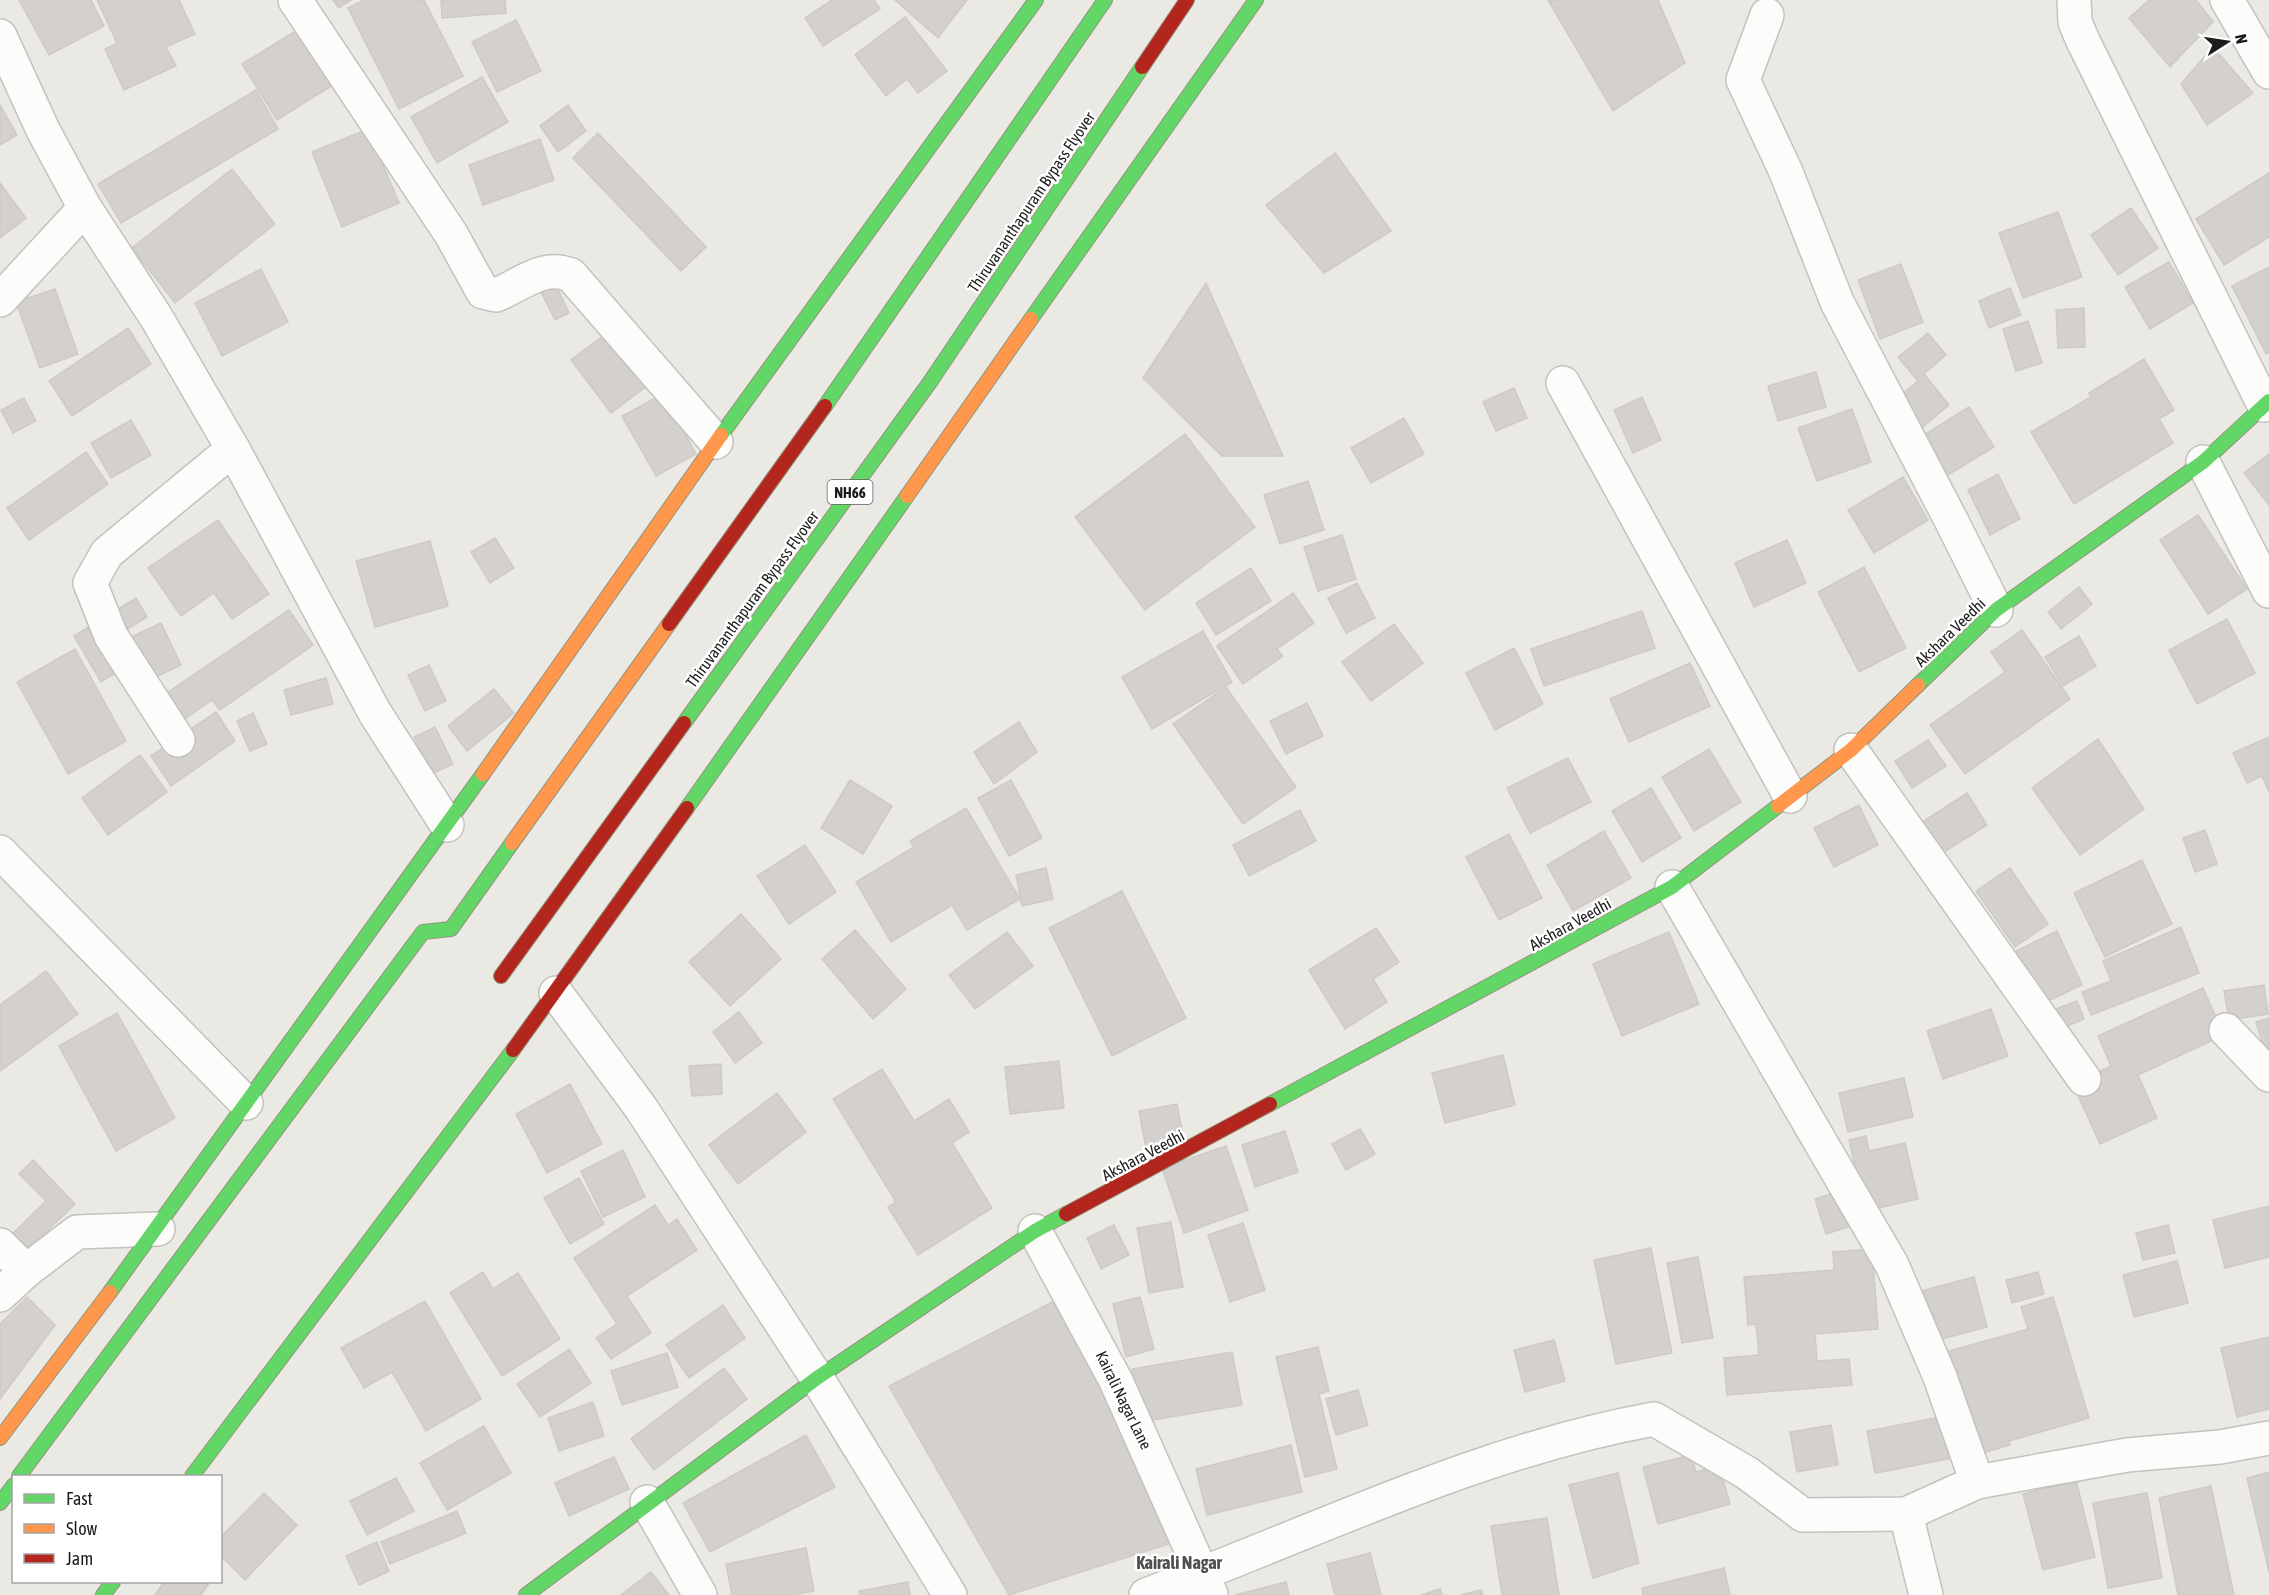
<svg xmlns="http://www.w3.org/2000/svg" width="2269" height="1595" font-family="'Asap Condensed',sans-serif">
  <rect width="100%" height="100%" fill="#ebe9e4"/>
  <g fill="#d3d0cd" stroke="#cecac5" stroke-width="1.5">
    <path d="M19 0H91L104 26 49 55Z"/>
    <path d="M97 0H179L195 34 166 47 176 66 124 90 105 49 117 43Z"/>
    <path d="M333 0H351L339 8Z"/>
    <path d="M364 0H424L463 76 399 109 348 8Z"/>
    <path d="M441 0H505L506 13 442 18Z"/>
    <path d="M832 0H874L880 9 823 46 805 18Z"/>
    <path d="M895 0H967L938 38Z"/>
    <path d="M1548 0H1658L1685 63 1613 111Z"/>
    <path d="M2149 0H2196L2213 22 2170 67 2129 18Z"/>
    <path d="M905 17 947 71 918 93 907 79 886 96 855 55Z"/>
    <path d="M516 20 541 71 497 92 472 42Z"/>
    <path d="M307 24 341 80 277 120 242 64Z"/>
    <path d="M2213 47 2253 93 2207 125 2181 84Z"/>
    <path d="M482 77 508 122 437 163 411 117Z"/>
    <path d="M256 90 278 129 121 223 98 184Z"/>
    <path d="M0 105 17 135 0 145Z"/>
    <path d="M568 105 586 131 558 152 540 126Z"/>
    <path d="M368 129 399 203 342 227 312 152Z"/>
    <path d="M598 133 706 247 681 271 573 158Z"/>
    <path d="M540 139 554 180 483 205 469 165Z"/>
    <path d="M1335 153 1391 231 1324 273 1266 205Z"/>
    <path d="M232 169 275 224 175 303 132 248Z"/>
    <path d="M2269 173V237L2224 265 2196 219Z"/>
    <path d="M0 183 26 218 0 238Z"/>
    <path d="M2131 208 2158 248 2118 275 2091 235Z"/>
    <path d="M2058 212 2082 277 2023 298 1999 233Z"/>
    <path d="M2169 262 2193 303 2150 329 2125 287Z"/>
    <path d="M1901 264 1923 322 1880 339 1858 280Z"/>
    <path d="M2269 267V352L2266 354 2232 286Z"/>
    <path d="M261 269 288 322 222 356 195 303Z"/>
    <path d="M554 281 569 313 555 320 539 288Z"/>
    <path d="M1206 283 1283 456H1222L1143 378Z"/>
    <path d="M2010 288 2021 315 1989 328 1979 301Z"/>
    <path d="M55 289 78 354 40 368 16 302Z"/>
    <path d="M2084 308 2085 347 2058 348 2056 310Z"/>
    <path d="M2028 321 2042 363 2016 371 2003 329Z"/>
    <path d="M128 328 151 364 72 416 49 381Z"/>
    <path d="M607 333 647 386 611 413 571 360Z"/>
    <path d="M1928 333 1946 355 1924 374 1949 405 1916 433 1892 403 1918 381 1898 357Z"/>
    <path d="M2144 359 2174 410 2159 419 2173 443 2074 504 2031 432 2091 397 2089 393Z"/>
    <path d="M1816 372 1826 407 1778 421 1768 386Z"/>
    <path d="M1514 388 1527 418 1496 431 1483 402Z"/>
    <path d="M663 394 696 454 656 476 622 416Z"/>
    <path d="M1642 397 1661 440 1633 453 1614 410Z"/>
    <path d="M24 398 36 421 13 433 1 410Z"/>
    <path d="M1969 407 1994 447 1943 478 1919 438Z"/>
    <path d="M1852 409 1871 462 1817 481 1798 428Z"/>
    <path d="M1404 418 1424 454 1371 483 1351 448Z"/>
    <path d="M131 420 151 455 111 478 91 443Z"/>
    <path d="M1185 434 1255 527 1145 610 1075 517Z"/>
    <path d="M86 452 108 484 29 540 7 508Z"/>
    <path d="M2269 454V505L2244 473Z"/>
    <path d="M1998 474 2020 519 1990 535 1968 490Z"/>
    <path d="M1903 477 1928 520 1874 553 1848 510Z"/>
    <path d="M1308 481 1324 530 1280 544 1264 495Z"/>
    <path d="M2198 515 2247 589 2208 614 2160 540Z"/>
    <path d="M218 520 269 594 232 619 214 593 181 616 148 568Z"/>
    <path d="M1342 535 1356 579 1318 591 1304 547Z"/>
    <path d="M495 538 514 568 490 583 471 552Z"/>
    <path d="M1787 540 1806 583 1754 607 1735 563Z"/>
    <path d="M430 541 448 606 375 627 356 561Z"/>
    <path d="M1864 567 1906 648 1859 672 1818 592Z"/>
    <path d="M1251 568 1271 601 1216 635 1196 603Z"/>
    <path d="M1357 583 1375 618 1346 633 1328 598Z"/>
    <path d="M2079 587 2092 604 2061 629 2048 612Z"/>
    <path d="M1293 593 1314 623 1277 649 1283 656 1243 684 1217 646Z"/>
    <path d="M136 598 147 617 111 639 127 666 101 682 74 636Z"/>
    <path d="M289 610 313 645 220 710 212 700 173 727 155 701Z"/>
    <path d="M1642 611 1655 648 1544 686 1531 649Z"/>
    <path d="M2227 619 2255 673 2197 704 2169 650Z"/>
    <path d="M161 623 181 665 139 685 120 642Z"/>
    <path d="M1394 624 1423 663 1371 701 1342 662Z"/>
    <path d="M2022 630 2070 699 1965 774 1930 725 2005 672 1991 652Z"/>
    <path d="M1203 631 1232 682 1152 729 1122 677Z"/>
    <path d="M2079 636 2096 666 2063 686 2045 657Z"/>
    <path d="M1514 648 1543 704 1495 730 1466 673Z"/>
    <path d="M75 649 126 741 68 774 17 682Z"/>
    <path d="M1690 663 1710 706 1629 742 1610 699Z"/>
    <path d="M429 665 446 701 425 711 408 675Z"/>
    <path d="M326 678 333 704 291 715 284 690Z"/>
    <path d="M1226 687 1296 787 1243 824 1173 724Z"/>
    <path d="M494 689 514 713 467 751 448 726Z"/>
    <path d="M1307 703 1323 736 1286 754 1270 721Z"/>
    <path d="M216 712 235 741 171 786 151 756Z"/>
    <path d="M253 713 267 744 250 751 237 721Z"/>
    <path d="M1019 722 1037 752 994 784 974 752Z"/>
    <path d="M435 727 453 764 432 774 414 737Z"/>
    <path d="M2269 737V792L2262 776 2247 783 2233 753Z"/>
    <path d="M2098 739 2144 809 2080 855 2032 788Z"/>
    <path d="M1928 740 1946 766 1912 788 1895 761Z"/>
    <path d="M1709 749 1741 802 1694 831 1662 777Z"/>
    <path d="M140 755 167 792 108 835 82 798Z"/>
    <path d="M1568 758 1591 802 1530 833 1507 788Z"/>
    <path d="M850 780 892 806 863 854 821 828Z"/>
    <path d="M1011 780 1042 838 1009 856 978 798Z"/>
    <path d="M1651 788 1681 838 1642 862 1612 811Z"/>
    <path d="M1967 793 1987 825 1941 854 1921 823Z"/>
    <path d="M1859 805 1878 845 1834 867 1814 828Z"/>
    <path d="M966 808 1020 899 967 930 952 905 891 942 856 882 914 847 910 841Z"/>
    <path d="M1300 810 1316 841 1249 876 1233 845Z"/>
    <path d="M2205 830 2217 864 2195 872 2183 838Z"/>
    <path d="M1604 831 1631 878 1573 911 1547 865Z"/>
    <path d="M1509 834 1542 898 1499 920 1466 857Z"/>
    <path d="M805 845 836 892 789 924 757 876Z"/>
    <path d="M2142 860 2172 924 2105 957 2074 893Z"/>
    <path d="M1046 868 1053 899 1022 906 1016 875Z"/>
    <path d="M2010 868 2048 924 2015 947 1976 891Z"/>
    <path d="M1122 891 1186 1018 1112 1056 1049 928Z"/>
    <path d="M741 914 781 959 730 1006 689 962Z"/>
    <path d="M2181 927 2199 973 2091 1015 2082 992 2111 981 2103 961Z"/>
    <path d="M1376 928 1399 962 1373 979 1387 1002 1345 1029 1309 970Z"/>
    <path d="M855 930 906 989 873 1019 822 959Z"/>
    <path d="M2057 931 2082 985 2040 1005 2016 951Z"/>
    <path d="M1007 932 1033 966 975 1009 949 975Z"/>
    <path d="M1669 932 1699 1004 1622 1036 1593 964Z"/>
    <path d="M46 971 78 1014 0 1071V1005Z"/>
    <path d="M2264 985 2268 1014 2229 1020 2224 991Z"/>
    <path d="M2203 988 2224 1035 2138 1075 2157 1118 2100 1144 2073 1084 2111 1066 2098 1036Z"/>
    <path d="M2077 1001 2084 1019 2057 1030 2050 1011Z"/>
    <path d="M1991 1009 2008 1056 1943 1079 1927 1031Z"/>
    <path d="M739 1012 762 1043 735 1063 713 1032Z"/>
    <path d="M117 1013 175 1118 116 1151 59 1046Z"/>
    <path d="M2269 1018V1057L2267 1058 2256 1022Z"/>
    <path d="M1503 1055 1515 1105 1445 1123 1432 1073Z"/>
    <path d="M1059 1061 1064 1108 1010 1114 1005 1067Z"/>
    <path d="M721 1064 722 1094 692 1096 689 1066Z"/>
    <path d="M882 1069 914 1121 949 1099 969 1132 952 1143 992 1208 918 1255 888 1207 896 1202 833 1099Z"/>
    <path d="M1904 1078 1913 1117 1848 1132 1839 1093Z"/>
    <path d="M570 1084 602 1144 547 1173 516 1114Z"/>
    <path d="M777 1093 806 1132 738 1184 709 1145Z"/>
    <path d="M1177 1104 1184 1142 1146 1149 1139 1111Z"/>
    <path d="M1360 1129 1375 1154 1346 1170 1332 1144Z"/>
    <path d="M1285 1131 1298 1172 1255 1187 1242 1145Z"/>
    <path d="M1866 1136 1869 1151 1905 1143 1918 1199 1865 1211 1849 1140Z"/>
    <path d="M1226 1146 1248 1210 1184 1233 1162 1168Z"/>
    <path d="M623 1150 645 1197 603 1217 581 1171Z"/>
    <path d="M33 1160 75 1204 12 1265 0 1246 46 1201 19 1174Z"/>
    <path d="M579 1178 604 1224 570 1244 544 1198Z"/>
    <path d="M1843 1190 1854 1225 1826 1234 1815 1199Z"/>
    <path d="M655 1205 668 1225 677 1219 697 1250 627 1296 651 1333 611 1359 596 1338 617 1324 574 1258Z"/>
    <path d="M2269 1206V1257L2225 1268 2213 1220Z"/>
    <path d="M1171 1222 1183 1287 1149 1293 1137 1228Z"/>
    <path d="M1243 1223 1265 1290 1230 1302 1208 1235Z"/>
    <path d="M1114 1225 1129 1255 1101 1269 1087 1238Z"/>
    <path d="M2168 1225 2175 1253 2143 1260 2136 1233Z"/>
    <path d="M1651 1248 1672 1353 1616 1364 1594 1260Z"/>
    <path d="M1872 1249 1878 1329 1815 1334 1817 1361 1849 1359 1852 1385 1727 1395 1724 1358 1759 1355 1756 1324 1748 1325 1744 1277 1834 1270 1833 1252Z"/>
    <path d="M1698 1257 1713 1338 1682 1343 1667 1263Z"/>
    <path d="M2177 1261 2188 1303 2134 1317 2123 1275Z"/>
    <path d="M483 1272 493 1289 518 1273 560 1339 502 1376 450 1293Z"/>
    <path d="M2038 1272 2044 1294 2012 1303 2006 1280Z"/>
    <path d="M1974 1277 1987 1327 1934 1341 1921 1291Z"/>
    <path d="M1064 1296 1181 1540 1009 1595 889 1386Z"/>
    <path d="M27 1297 55 1325 0 1399V1324Z"/>
    <path d="M1140 1297 1154 1349 1126 1357 1113 1304Z"/>
    <path d="M2053 1297 2089 1418 2009 1441 2010 1445 1972 1456 1942 1353 2028 1329 2021 1307Z"/>
    <path d="M425 1301 481 1399 426 1431 392 1372 364 1388 341 1348Z"/>
    <path d="M723 1305 745 1338 689 1378 666 1345Z"/>
    <path d="M2269 1337V1409L2237 1417 2221 1348Z"/>
    <path d="M1554 1340 1565 1381 1525 1392 1514 1350Z"/>
    <path d="M1318 1347 1329 1391 1319 1394 1337 1469 1305 1477 1276 1357Z"/>
    <path d="M569 1349 591 1383 540 1417 517 1384Z"/>
    <path d="M1232 1352 1242 1405 1141 1422 1132 1369Z"/>
    <path d="M667 1353 678 1387 622 1405 611 1371Z"/>
    <path d="M724 1368 747 1399 654 1470 631 1439Z"/>
    <path d="M1358 1390 1368 1425 1336 1435 1326 1399Z"/>
    <path d="M593 1402 604 1436 559 1451 548 1418Z"/>
    <path d="M1946 1416 1954 1458 1875 1473 1867 1431Z"/>
    <path d="M1831 1425 1838 1465 1797 1472 1790 1432Z"/>
    <path d="M484 1426 511 1473 447 1510 420 1463Z"/>
    <path d="M806 1435 835 1487 710 1552 683 1503Z"/>
    <path d="M1291 1445 1302 1492 1207 1515 1196 1469Z"/>
    <path d="M1691 1455 1696 1472 1719 1466 1730 1504 1658 1524 1643 1467Z"/>
    <path d="M614 1457 629 1489 569 1516 555 1483Z"/>
    <path d="M2269 1472V1572L2247 1478Z"/>
    <path d="M1618 1473 1639 1563 1593 1578 1569 1485Z"/>
    <path d="M396 1478 414 1511 367 1535 350 1501Z"/>
    <path d="M2076 1480 2095 1557 2043 1570 2023 1494Z"/>
    <path d="M2211 1486 2234 1595H2178L2159 1498Z"/>
    <path d="M264 1493 297 1525 245 1580 220 1555V1538Z"/>
    <path d="M2147 1493 2162 1578 2108 1588 2093 1503Z"/>
    <path d="M457 1511 466 1533 390 1564 381 1542Z"/>
    <path d="M1547 1518 1559 1595H1502L1491 1526Z"/>
    <path d="M377 1542 389 1571 359 1585 346 1556Z"/>
    <path d="M806 1548 814 1591 792 1595H732L726 1564Z"/>
    <path d="M1370 1553 1381 1595H1335L1327 1564Z"/>
    <path d="M1724 1568 1730 1595H1643L1642 1588Z"/>
    <path d="M651 1572 669 1595H621Z"/>
    <path d="M164 1582H210L201 1595H155Z"/>
    <path d="M908 1582 910 1595H860L859 1591Z"/>
    <path d="M1286 1582 1289 1595H1235Z"/>
    <path d="M1440 1589 1442 1595H1421Z"/>
    <path d="M1481 1590 1483 1595H1461Z"/>
  </g>
  <g fill="none" stroke-linecap="round" stroke-linejoin="round">
    <g stroke="#c3c2c0" stroke-width="36">
      <g id="street">
        <path d="M295 0 451 234 483 292 496 295C523 284 542 264 571 275L716 442"/>
        <path d="M2074 0 2075 22 2083 41 2264 405"/>
        <path d="M2227 0 2269 72"/>
        <path d="M1767 15 1743 80 1786 172 1837 302 1951 520 1996 610"/>
        <path d="M0 36 43 130 85 208 156 317 233 449 375 713 447 825"/>
        <path d="M0 300 85 208"/>
        <path d="M1563 383 1790 796"/>
        <path d="M2203 462 2269 591"/>
        <path d="M178 740 111 636 90 583 107 553 233 449"/>
        <path d="M1851 750 2084 1079"/>
        <path d="M0 852 246 1103"/>
        <path d="M1672 887 1892 1265 1940 1377 1977 1482"/>
        <path d="M556 993 641 1108 817 1378 950 1595"/>
        <path d="M2226 1030 2269 1075"/>
        <path d="M1035 1231 1116 1381 1211 1594"/>
        <path d="M0 1245 26 1271"/>
        <path d="M0 1295 26 1271 77 1232 158 1229"/>
        <path d="M647 1502 700 1595"/>
        <path d="M1906 1514 1926 1595"/>
        <path d="M1146 1595C1313 1533 1477 1451 1654 1419L1747 1473 1803 1515 1906 1514 1977 1482 2127 1455 2220 1447 2269 1438"/>
      </g>
    </g>
    <g stroke="#92947c" stroke-width="16">
      <g id="fast">
        <path d="M1031 319 1256 0"/>
        <path d="M825 406 1105 0"/>
        <path d="M721 435 1036 0"/>
        <path d="M1918 685 1996 610 2203 462 2269 401"/>
        <path d="M684 723 930 382 1142 67"/>
        <path d="M687 808 907 496"/>
        <path d="M1270 1104 1672 887 1778 806"/>
        <path d="M110 1292 483 774"/>
        <path d="M19 1476 423 932 451 929 512 843"/>
        <path d="M192 1476 513 1050"/>
        <path d="M0 1503 14 1485"/>
        <path d="M103 1595 113 1582"/>
        <path d="M526 1595 817 1378 1035 1231 1066 1214"/>
      </g>
    </g>
    <g stroke="#92947c" stroke-width="16">
      <g id="slow">
        <path d="M907 496 1031 319"/>
        <path d="M483 774 721 435"/>
        <path d="M1778 806 1851 750 1918 685"/>
        <path d="M512 843 669 624"/>
        <path d="M0 1438 110 1292"/>
      </g>
    </g>
    <g stroke="#92947c" stroke-width="16">
      <g id="jam">
        <path d="M1142 67 1187 0"/>
        <path d="M669 624 825 406"/>
        <path d="M501 976 684 723"/>
        <path d="M513 1050 687 808"/>
        <path d="M1066 1214 1270 1104"/>
      </g>
    </g>
    <use href="#street" stroke="#fcfcfb" stroke-width="33"/>
    <use href="#fast" stroke="#63d668" stroke-width="14"/>
    <use href="#slow" stroke="#ff974d" stroke-width="14"/>
    <use href="#jam" stroke="#b3261e" stroke-width="14"/>
  </g>
  <g text-anchor="middle" dominant-baseline="central" stroke-width="5" stroke-linejoin="round" paint-order="stroke">
    <rect fill="#fff" stroke="#606060" stroke-width="1.5" x="827.5" y="480" width="45" height="24" rx="4.5"/>
    <g font-size="15" font-weight="bold" fill="#1c1c1c">
      <text x="850" y="492">NH66</text>
    </g>
    <g font-size="16" fill="#1c1c1c" stroke="#fff">
      <text transform="translate(1031 202) rotate(-56)">Thiruvananthapuram Bypass Flyover</text>
      <text transform="translate(752 599) rotate(-54)">Thiruvananthapuram Bypass Flyover</text>
      <text transform="translate(1950 632) rotate(-44)">Akshara Veedhi</text>
      <text transform="translate(1570 924) rotate(-29)">Akshara Veedhi</text>
      <text transform="translate(1143 1155) rotate(-28)">Akshara Veedhi</text>
      <text transform="translate(1124 1400) rotate(64)">Kairali Nagar Lane</text>
    </g>
    <g font-size="18" font-weight="bold" fill="#4f4f4f" stroke="#fff">
      <text x="1179" y="1562">Kairali Nagar</text>
    </g>
  </g>
  <rect x="12" y="1475" width="210" height="108" fill="#ffffff" stroke="#a4a4a4" stroke-width="1.5"/>
  <rect x="24" y="1494" width="30" height="9" fill="#63d668" stroke="#a4a4a4" stroke-width="1.5"/>
  <text x="66" y="1505" font-size="18" fill="#1c1c1c">Fast</text>
  <rect x="24" y="1524" width="30" height="9" fill="#ff974d" stroke="#a4a4a4" stroke-width="1.5"/>
  <text x="66" y="1535" font-size="18" fill="#1c1c1c">Slow</text>
  <rect x="24" y="1554" width="30" height="9" fill="#b3261e" stroke="#a4a4a4" stroke-width="1.5"/>
  <text x="66" y="1565" font-size="18" fill="#1c1c1c">Jam</text>
  <g transform="translate(2227 42) rotate(78)" stroke="#ffffff" stroke-width="4.5" paint-order="stroke">
  <path d="M0-4.5L10 22L0 15L-10 22Z" fill="#1c1c1c"/>
  <text y="-9" font-size="16" font-weight="bold" text-anchor="middle" fill="#1c1c1c">N</text>
  </g>
</svg>
